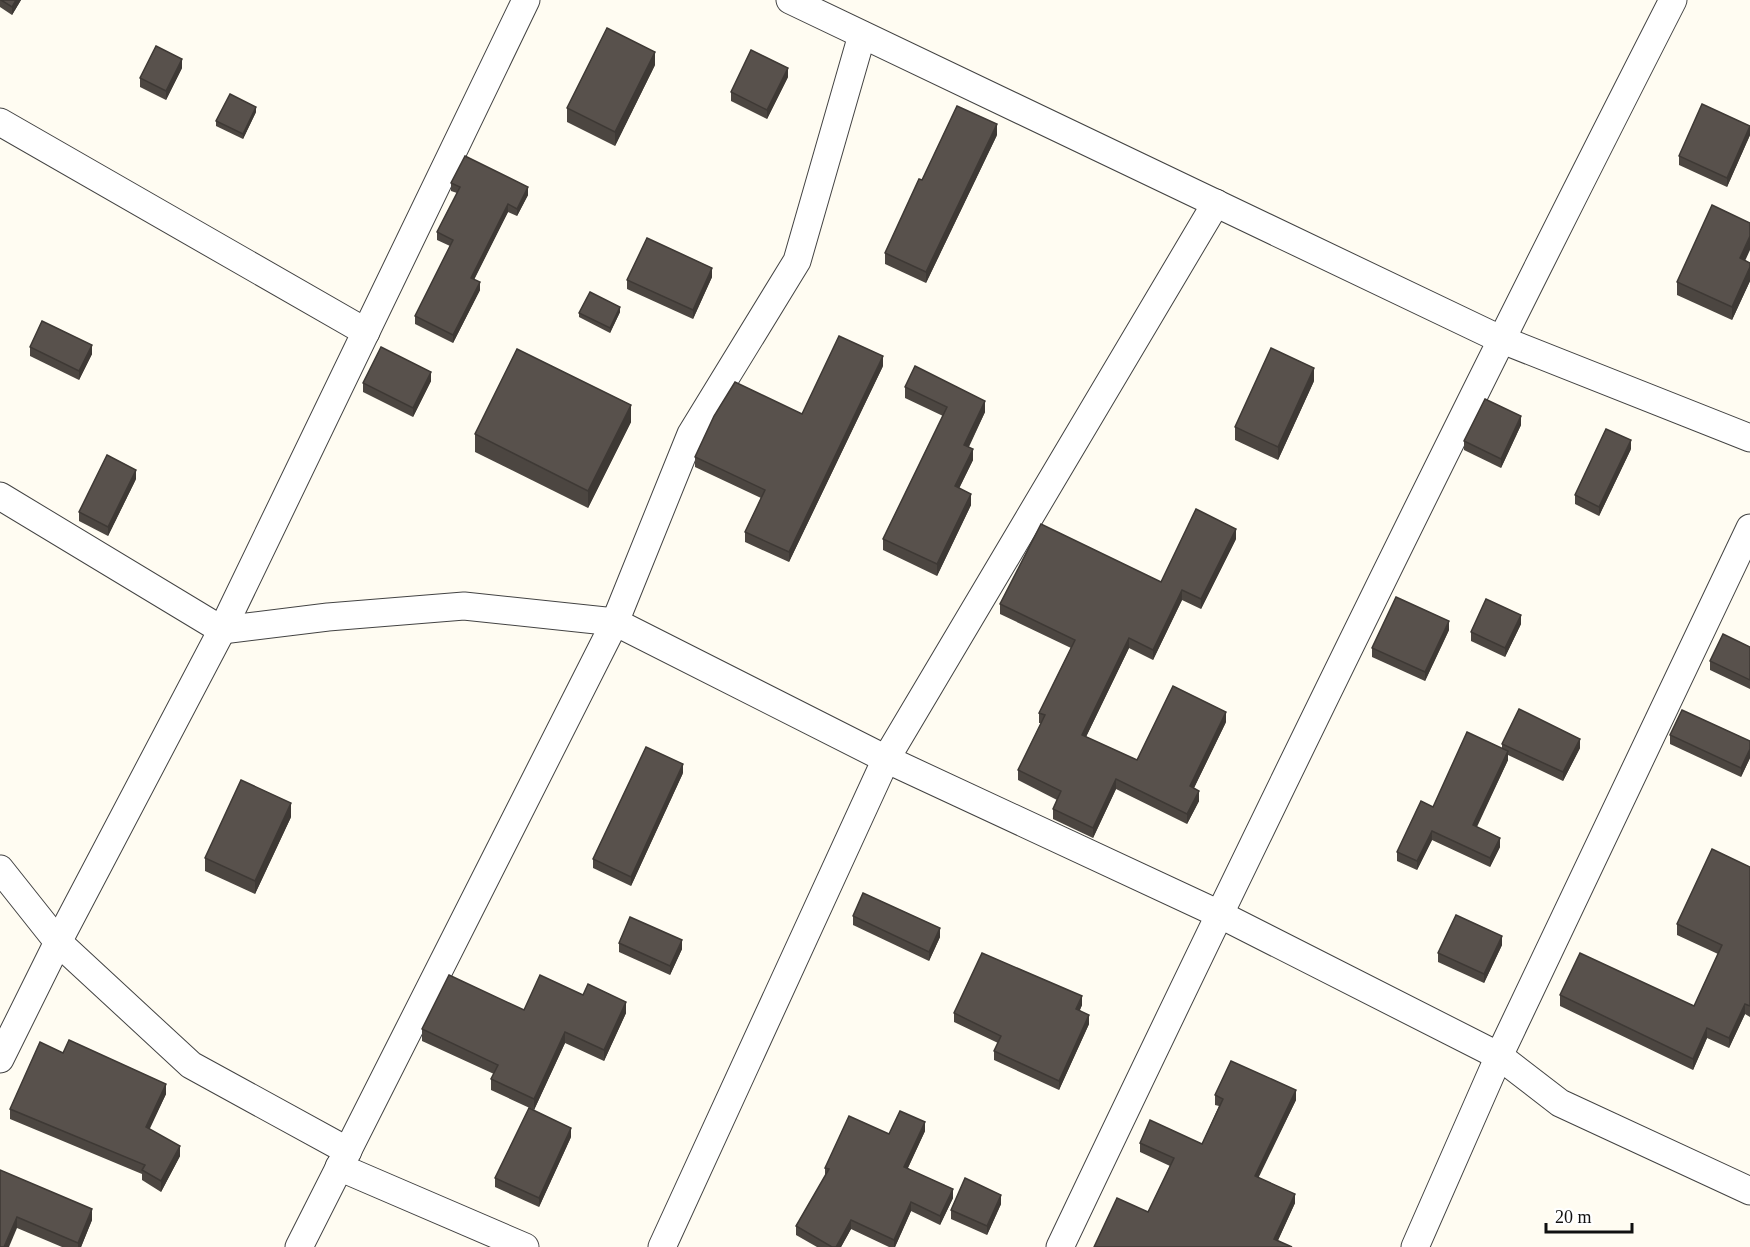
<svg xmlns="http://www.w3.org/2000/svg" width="1750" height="1247" font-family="'Times New Roman',serif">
  <rect width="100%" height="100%" fill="#fffcf2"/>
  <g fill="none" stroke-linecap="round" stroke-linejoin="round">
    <g stroke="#434343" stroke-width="29">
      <g id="street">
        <path d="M790 0 1500 339 1750 438"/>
        <path d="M0 122 366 332"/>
        <path d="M0 496 222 630 328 617 464 606 615 622 886 759 1219 914 1499 1056 1560 1103 1750 1191"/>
        <path d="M0 869 58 942 191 1065 348 1151"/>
        <path d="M0 1059 58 942 222 630 526 0"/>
        <path d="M339 1167 525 1247"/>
        <path d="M299 1247 615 622 691 434 797 261 862 35"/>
        <path d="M662 1247 886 759 1216 203"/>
        <path d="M1060 1247C1259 829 1462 413 1673 0"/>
        <path d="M1415 1247 1499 1056 1750 528"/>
      </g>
    </g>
    <use href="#street" stroke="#fff" stroke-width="27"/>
  </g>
  <g fill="#4c4641">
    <path d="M0 0H21L12 15 0 7Z"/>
    <path d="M655 65 615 146 567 122V108Z"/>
    <path d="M182 68 166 100 140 87V78Z"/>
    <path d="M788 77 767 119 731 101V92Z"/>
    <path d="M256 112 243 139 216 126V121Z"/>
    <path d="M1750 126V135L1727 187 1679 165V156Z"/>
    <path d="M997 135 926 283 885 264V253L922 180Z"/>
    <path d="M451 183 528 195 517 216 508 212 474 279 480 290 453 343 415 324V316L450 246 437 240V232L457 193 451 191Z"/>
    <path d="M1745 260 1750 263V281L1732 320 1677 295V282Z"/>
    <path d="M712 277 693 319 627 289V280Z"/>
    <path d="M620 312 610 333 579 317V313Z"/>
    <path d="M30 347 92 354 79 380 30 356Z"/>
    <path d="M883 366 789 562 745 542V532L761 498 695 467V457L802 414Z"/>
    <path d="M431 381 413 417 363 392V383Z"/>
    <path d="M1314 381 1278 460 1235 440V427Z"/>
    <path d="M905 387 985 412 969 447 973 460 959 488 971 505 937 576 883 550V539L943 416 905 398Z"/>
    <path d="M631 422 588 508 475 452V434Z"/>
    <path d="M1521 425 1501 468 1464 450V441Z"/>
    <path d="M1631 449 1599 516 1575 504V495Z"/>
    <path d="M136 479 108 536 79 521V512Z"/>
    <path d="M1236 539 1201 609 1182 600 1153 660 1129 648 1086 737 1137 760 1226 722 1194 788 1199 801 1187 824 1116 789 1093 838 1053 819V809L1057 800 1018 780V770L1041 723H1039V713L1071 648 1000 614V604L1161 582Z"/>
    <path d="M1521 624 1505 657 1471 641V632Z"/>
    <path d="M1449 630 1425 681 1372 657V648Z"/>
    <path d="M1750 647V689L1710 670V661Z"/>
    <path d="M1670 735 1750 741V758L1741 777 1670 744Z"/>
    <path d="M1502 744 1580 748 1563 781 1508 755V760L1477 827 1500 847 1490 867 1432 840 1417 870 1397 861V852L1433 807 1502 748Z"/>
    <path d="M683 773 631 886 593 868V859Z"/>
    <path d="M291 817 255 894 205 871V858Z"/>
    <path d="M1750 867V1017L1745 1014 1729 1048 1707 1038 1693 1070 1560 1006V995L1694 1006 1718 954 1677 935V924Z"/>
    <path d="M853 916 940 937 929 961 853 925Z"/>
    <path d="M619 943 682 949 670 975 619 952Z"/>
    <path d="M1502 945 1484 983 1438 962V953Z"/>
    <path d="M583 995 626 1013 604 1061 565 1043 534 1110 491 1090V1079L494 1074 422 1041V1029L524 1010Z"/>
    <path d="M1082 1005 1080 1010 1089 1024 1059 1090 994 1060V1051L998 1043 954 1022V1013Z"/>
    <path d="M63 1053 166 1094 149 1129 180 1156 161 1192 142 1180V1174L10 1119V1109Z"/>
    <path d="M1215 1095 1296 1100 1258 1177 1295 1203 1278 1240 1148 1212 1170 1166 1140 1152V1143L1202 1144 1219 1106 1215 1105Z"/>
    <path d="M925 1131 908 1168 953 1198 940 1225 911 1211 895 1247H889L851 1229 841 1247H817L796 1235V1226L825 1176V1168L889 1134Z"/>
    <path d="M571 1137 539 1207 495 1187V1178Z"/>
    <path d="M0 1170 92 1220 81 1247H62L17 1228Z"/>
    <path d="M1001 1204 987 1235 951 1219V1210Z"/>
  </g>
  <g fill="#3e3935">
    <path d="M16 0H21L12 15V7Z"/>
    <path d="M655 52V65L615 146V132Z"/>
    <path d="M182 59V68L166 100V91Z"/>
    <path d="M788 68V77L767 119V110Z"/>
    <path d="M256 107V112L243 139V134Z"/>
    <path d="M997 124V135L926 283V272Z"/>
    <path d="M1750 126V135L1727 187V178Z"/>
    <path d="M528 187V195L517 216V209Z"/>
    <path d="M508 204V212L471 286V278Z"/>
    <path d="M1750 236V250L1740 272V258Z"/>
    <path d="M1750 267V281L1732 320V307Z"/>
    <path d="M712 268V277L693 319V310Z"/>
    <path d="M480 282V290L453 343V335Z"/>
    <path d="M620 307V312L610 333V328Z"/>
    <path d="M92 345V354L79 380V371Z"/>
    <path d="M883 356V366L789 562V552Z"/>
    <path d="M1314 368V381L1278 460V447Z"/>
    <path d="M431 372V381L413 417V408Z"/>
    <path d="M985 401V412L964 456V445Z"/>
    <path d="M631 405V422L588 508V491Z"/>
    <path d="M1521 416V425L1501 468V459Z"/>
    <path d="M1631 440V449L1599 516V507Z"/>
    <path d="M973 449V460L955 497V486Z"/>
    <path d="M136 470V479L108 536V527Z"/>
    <path d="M971 494V505L937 576V564Z"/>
    <path d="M1236 529V539L1201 609V599Z"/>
    <path d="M1182 590V600L1153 660V650Z"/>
    <path d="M1521 615V624L1505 657V648Z"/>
    <path d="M1449 621V630L1425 681V672Z"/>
    <path d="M1129 638V648L1082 745V735Z"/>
    <path d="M1226 712V722L1190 796V786Z"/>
    <path d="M1580 739V748L1563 781V772Z"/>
    <path d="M1750 749V758L1741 777V768Z"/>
    <path d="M1508 751V760L1473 834V825Z"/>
    <path d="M683 764V773L631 886V877Z"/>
    <path d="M1116 779V789L1093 838V828Z"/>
    <path d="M1199 791V801L1187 824V814Z"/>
    <path d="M291 803V817L255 894V881Z"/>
    <path d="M1432 831V840L1417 870V861Z"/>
    <path d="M1500 838V847L1490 867V858Z"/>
    <path d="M940 928V937L929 961V952Z"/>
    <path d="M1502 936V945L1484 983V974Z"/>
    <path d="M682 940V949L670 975V966Z"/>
    <path d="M1082 996V1005L1076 1018V1009Z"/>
    <path d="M626 1002V1013L604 1061V1050Z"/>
    <path d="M1745 1004V1014L1729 1048V1038Z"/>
    <path d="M1089 1015V1024L1059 1090V1081Z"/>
    <path d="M1707 1028V1038L1693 1070V1059Z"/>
    <path d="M565 1032V1043L534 1110V1099Z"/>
    <path d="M166 1084V1094L146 1137V1127Z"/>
    <path d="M1296 1090V1100L1255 1185V1176Z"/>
    <path d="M925 1122V1131L904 1176V1167Z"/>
    <path d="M571 1128V1137L539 1207V1198Z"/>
    <path d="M180 1146V1156L161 1192V1181Z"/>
    <path d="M953 1189V1198L940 1225V1216Z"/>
    <path d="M1295 1194V1203L1275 1247 1274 1239Z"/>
    <path d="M1001 1195V1204L987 1235V1226Z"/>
    <path d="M911 1202V1211L895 1247H894V1240Z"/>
    <path d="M92 1209V1220L81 1247H78V1243Z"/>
    <path d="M17 1217V1228L9 1247H4Z"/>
    <path d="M851 1220V1229L841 1247H836Z"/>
  </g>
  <g fill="#58514c" stroke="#3e3935" stroke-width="1.5">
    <path d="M1 0H16L12 7Z"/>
    <path d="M607 28 655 52 615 132 567 108Z"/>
    <path d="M156 46 182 59 166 91 140 78Z"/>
    <path d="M751 50 788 68 767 110 731 92Z"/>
    <path d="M230 94 256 107 243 134 216 121Z"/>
    <path d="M1702 104 1750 126 1727 178 1679 156Z"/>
    <path d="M957 106 997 124 926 272 885 253 919 179 922 180Z"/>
    <path d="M465 156 528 187 517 209 508 204 471 278 480 282 453 335 415 316 453 240 437 232 460 187 451 183Z"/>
    <path d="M1712 205 1750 223V236L1740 258 1750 263V267L1732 307 1677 282Z"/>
    <path d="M647 238 712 268 693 310 627 280Z"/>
    <path d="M590 292 620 307 610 328 579 313Z"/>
    <path d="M42 321 92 345 79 371 30 347Z"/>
    <path d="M839 336 883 356 789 552 745 532 765 490 695 457 714 416 735 382 802 414Z"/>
    <path d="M381 347 431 372 413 408 363 383Z"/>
    <path d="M1271 348 1314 368 1278 447 1235 427Z"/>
    <path d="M517 349 631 405 588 491 475 434Z"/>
    <path d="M915 366 985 401 964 445 973 449 955 486 971 494 937 564 883 539 947 407 905 387Z"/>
    <path d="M1485 399 1521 416 1501 459 1464 441Z"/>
    <path d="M1606 429 1631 440 1599 507 1575 495Z"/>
    <path d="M107 455 136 470 108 527 79 512Z"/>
    <path d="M1196 509 1236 529 1201 599 1182 590 1153 650 1129 638 1082 735 1137 760 1173 686 1226 712 1190 786 1199 791 1187 814 1116 779 1093 828 1053 809 1061 791 1018 770 1045 715 1039 713 1075 640 1000 604 1041 524 1161 582Z"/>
    <path d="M1396 597 1449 621 1425 672 1372 648Z"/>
    <path d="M1486 599 1521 615 1505 648 1471 632Z"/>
    <path d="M1723 634 1750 647V680L1710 661Z"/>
    <path d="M1519 709 1580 739 1563 772 1502 744Z"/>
    <path d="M1682 710 1750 741V749L1741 768 1670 735Z"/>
    <path d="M1467 732 1508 751 1473 825 1500 838 1490 858 1432 831 1417 861 1397 852 1421 801 1433 807Z"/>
    <path d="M646 747 683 764 631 877 593 859Z"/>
    <path d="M241 780 291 803 255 881 205 858Z"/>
    <path d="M1712 849 1750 867V1006L1745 1004 1729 1038 1707 1028 1693 1059 1560 995 1580 953 1694 1006 1722 945 1677 924Z"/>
    <path d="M863 893 940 928 929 952 853 916Z"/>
    <path d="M1456 915 1502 936 1484 974 1438 953Z"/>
    <path d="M630 917 682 940 670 966 619 943Z"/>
    <path d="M982 953 1082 996 1076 1009 1089 1015 1059 1081 994 1051 1001 1036 954 1013Z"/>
    <path d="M449 975 524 1010 540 975 583 995 588 984 626 1002 604 1050 565 1032 534 1099 491 1079 498 1065 422 1029Z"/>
    <path d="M69 1040 166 1084 146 1127 180 1146 161 1181 142 1170 145 1165 10 1109 40 1042 63 1053Z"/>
    <path d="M1231 1061 1296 1090 1255 1176 1295 1194 1274 1239 1292 1247H1094L1117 1198 1148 1212 1174 1158 1140 1143 1150 1120 1202 1144 1223 1099 1215 1095Z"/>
    <path d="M529 1108 571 1128 539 1198 495 1178Z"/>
    <path d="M900 1111 925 1122 904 1167 953 1189 940 1216 911 1202 894 1240 851 1220 836 1247H832L796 1226 829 1169 825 1168 849 1116 889 1134Z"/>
    <path d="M0 1170 92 1209 78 1243 17 1217 4 1247H0Z"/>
    <path d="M965 1178 1001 1195 987 1226 951 1210Z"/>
  </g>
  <path d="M1546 1223v9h86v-9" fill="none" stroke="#101010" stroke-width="3"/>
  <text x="1555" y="1223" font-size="18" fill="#101010" stroke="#ffffff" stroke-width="4.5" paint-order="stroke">20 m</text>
</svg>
